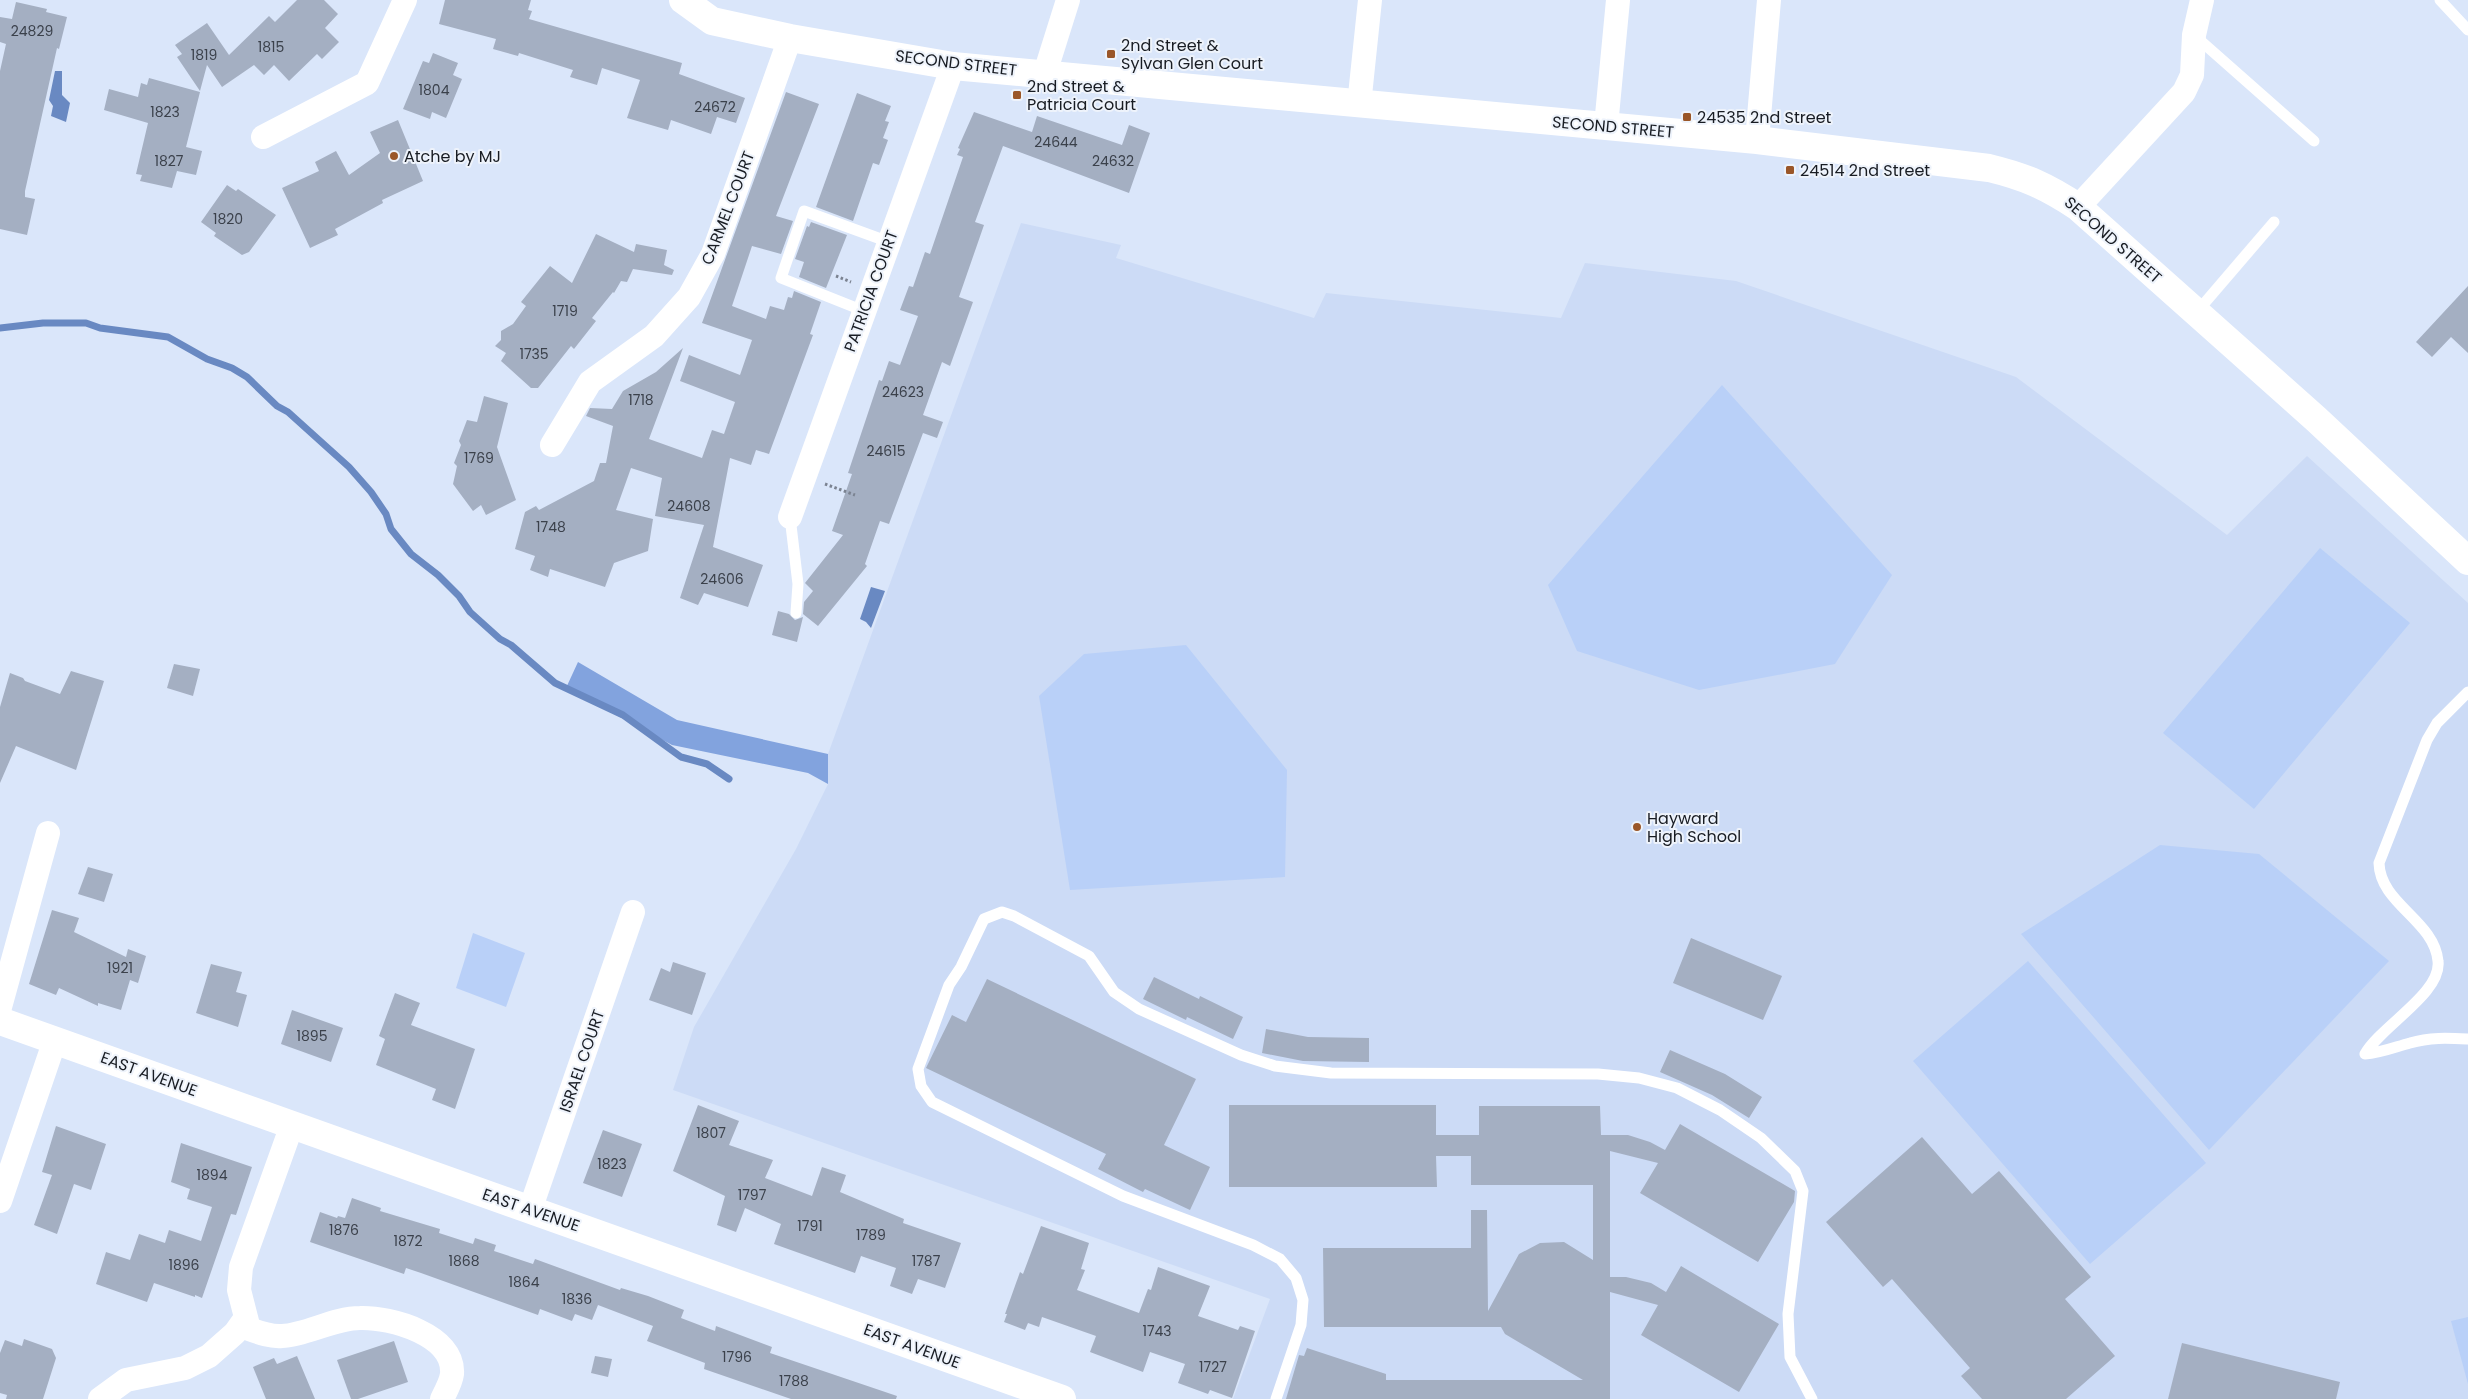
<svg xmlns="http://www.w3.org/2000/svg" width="2468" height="1399" font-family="Poppins,sans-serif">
  <rect width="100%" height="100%" fill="#dae6fa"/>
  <path fill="#ccdbf6" d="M1021 223 1121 245 1116 258 1314 318 1326 293 1561 318 1585 263 1736 281 2016 377 2227 535 2307 456 2468 603V1399H1233L1270 1299 673 1090 694 1027 796 849 828 784V754Z"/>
  <g fill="#b9d0f8">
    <path d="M1722 385 1892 575 1835 664 1699 690 1577 651 1548 585Z"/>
    <path d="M2320 548 2410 623 2254 809 2163 733Z"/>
    <path d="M1186 645 1287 770 1285 877 1070 890 1039 696 1084 654Z"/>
    <path d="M2160 845 2259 854 2389 961 2209 1150 2021 934Z"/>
    <path d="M473 933 525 953 506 1007 456 988Z"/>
    <path d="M2028 961 2206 1163 2090 1264 1913 1061Z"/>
    <path d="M2468 1317V1384L2451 1321Z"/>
  </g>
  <path fill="#82a3de" d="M578 662 677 720 828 754V784L808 773 672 745 566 688Z"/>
  <g fill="#6989c2">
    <path d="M55 71H62V95L70 103 66 122 51 116 53 106 49 100Z"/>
    <path d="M871 587 885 591 871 628 866 622 860 619Z"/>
  </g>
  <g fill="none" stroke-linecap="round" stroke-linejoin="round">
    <path stroke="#6989c2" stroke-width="7" d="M0 328 43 323H86L100 328 168 337 207 359 232 368 247 377 277 406 288 412 349 467 371 492 386 514 391 529 411 554 438 575 459 596 470 612 500 639 511 645 555 683 623 715 681 757 707 764 729 779"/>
  </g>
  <g fill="#a4afc2">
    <path d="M297 0H324L338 14 325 28 339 42 322 59 317 54 289 81 274 65 264 75 254 65 222 87 207 65 200 91 177 57 182 54 175 45 207 23 229 55 269 16 275 22Z"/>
    <path d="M445 0H531L528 10 532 11 529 19 682 63 679 74 745 98 736 123 717 117 711 134 671 120 668 130 627 118 640 80 602 68 597 85 570 77 573 70 519 53 518 56 493 49 496 39 439 24Z"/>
    <path d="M16 2 47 9 46 12 67 17 59 49 57 48 25 191V197L35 199 27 235 0 229V71L6 44 0 42V17L12 19Z"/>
    <path d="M433 53 458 63 453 75 462 79 446 118 432 112 430 119 403 109 423 61 429 63Z"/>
    <path d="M149 78 200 92 186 147 202 151 196 175 177 171 172 188 140 181 142 175 136 174 148 123 104 110 109 89 138 97 141 83 147 85Z"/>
    <path d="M786 92 819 104 776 216 793 221 781 254 752 246 732 306 766 319 770 306 784 310 788 297 792 298 794 291 821 302 810 334 813 335 769 454 756 450 751 465 730 458 713 547 763 565 748 607 704 593 698 605 680 598 704 525 655 516 662 478 631 468 616 510 653 519 648 551 614 563 605 587 550 569 548 577 530 570 535 556 515 549 525 512 536 506 539 510 594 481 600 463H606L613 426 586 416 590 408 612 409 623 391 656 372 683 348 649 439 702 458 712 430 724 434 735 402 680 381 689 355 740 375 752 340 702 323Z"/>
    <path d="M857 93 891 106 885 121 889 122 883 138 888 140 879 165 873 163 853 221 816 207Z"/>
    <path d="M974 112 1032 132 1037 116 1122 145 1129 125 1150 133 1129 193 1003 146 975 222 984 225 959 297 973 302 950 366 942 362 923 415 943 422 937 438 923 433 889 524 880 521 865 564 867 566 818 626 803 614 804 602 813 591 805 583 843 535 832 531 852 474 848 473 879 380 882 381 889 361 900 365 918 316 900 310 909 286 913 287 925 252 930 254 963 157 957 155 960 149 958 148Z"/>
    <path d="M398 120 423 181 382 200 383 203 335 229 338 235 310 248 282 188 319 171 315 162 336 151 349 175 380 153 370 132Z"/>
    <path d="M227 185 236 191 238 189 276 215 249 252 242 255 214 236 216 233 201 222Z"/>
    <path d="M811 222 847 235 826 288 799 277 804 262 795 259 807 226 809 227Z"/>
    <path d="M596 234 634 252 636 244 667 250 664 265 674 270 672 275 633 269 627 282 621 281 614 293 613 292 592 318 596 321 574 349 571 346 538 388H531L501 361 506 353 495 346 501 340V331L513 324 526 306 521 302 550 266 572 283Z"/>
    <path d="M2468 286V353L2451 337 2432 357 2416 342Z"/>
    <path d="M484 396 508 403 497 447 516 500 486 515 481 505 473 511 453 484 457 466 454 463 461 445 459 441 467 420 477 422Z"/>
    <path d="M778 611 789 614 795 620 803 617 797 642 772 635Z"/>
    <path d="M174 664 200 669 193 696 167 688Z"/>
    <path d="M71 671 104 681 76 770 16 746 0 783V707L10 673 23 678 25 681 60 694Z"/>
    <path d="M88 867 113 874 104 902 78 894Z"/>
    <path d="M52 910 79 918 74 932 126 957 128 949 146 956 138 983 130 980 121 1010 98 1003V1006L59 988 56 995 29 984Z"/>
    <path d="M1691 938 1782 976 1763 1020 1673 983Z"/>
    <path d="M673 962 706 973 692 1015 649 1000 661 968 670 972Z"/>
    <path d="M211 964 242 972 236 992 247 995 238 1027 196 1013Z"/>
    <path d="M1154 977 1199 999 1200 996 1243 1017 1233 1039 1187 1017 1186 1020 1143 999Z"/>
    <path d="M987 979 1196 1079 1164 1145 1210 1167 1190 1210 1145 1189 1143 1192 1098 1169 1106 1154 926 1068 952 1015 966 1022Z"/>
    <path d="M395 993 420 1003 411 1025 475 1049 455 1109 432 1100 436 1089 376 1065 385 1039 379 1036Z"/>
    <path d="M292 1010 343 1028 331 1062 281 1044Z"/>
    <path d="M1266 1029 1308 1037 1369 1038V1062L1303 1061 1262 1053Z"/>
    <path d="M1670 1050 1725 1074 1762 1097 1749 1118 1712 1095 1660 1072Z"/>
    <path d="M698 1105 739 1121 729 1145 773 1160 765 1178 812 1196 822 1167 846 1175 840 1192 904 1219 903 1223 961 1243 945 1288 918 1279 912 1294 890 1286 896 1268 861 1256 855 1273 774 1244 781 1224 745 1208 736 1232 717 1225 725 1196 673 1171Z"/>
    <path d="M1229 1105H1436V1135H1479V1106H1600L1601 1135H1628L1650 1142 1665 1150 1680 1124 1795 1191 1794 1202 1758 1262 1640 1193 1658 1163 1610 1151V1277H1626L1651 1283 1666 1292 1681 1266 1779 1324 1739 1392 1641 1335 1658 1305 1610 1292V1399H1286L1299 1355 1304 1356 1307 1348 1386 1374V1380H1583L1505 1334 1501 1327H1324L1323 1248H1471V1210H1487L1488 1311 1519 1254 1540 1243 1564 1242 1593 1260V1185H1471V1156H1436L1437 1187H1229Z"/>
    <path d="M56 1126 106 1144 91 1190 74 1184 57 1234 34 1225 52 1175 42 1172Z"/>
    <path d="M603 1130 642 1144 622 1197 583 1183Z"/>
    <path d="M1922 1137 1972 1194 1999 1171 2091 1277 2065 1299 2115 1356 2066 1399H1982L1961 1376 1970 1368 1892 1279 1883 1287 1826 1222Z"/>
    <path d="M181 1143 252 1167 236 1215 231 1214 202 1298 195 1295V1297L154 1283 147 1302 96 1284 106 1252 130 1260 139 1234 165 1243 169 1230 201 1241 212 1207 187 1199 190 1189 171 1182Z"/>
    <path d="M352 1198 381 1208 380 1211 440 1229 439 1233 473 1244 475 1238 496 1245 494 1251 533 1264 535 1259 620 1290 621 1288 648 1296 684 1310 681 1318 715 1331 716 1326 772 1347 770 1353 897 1396 896 1399H791L704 1369 705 1363 647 1341 653 1326 598 1305 592 1320 575 1314 572 1321 540 1309 538 1315 421 1273 406 1268 404 1274 310 1242 320 1212 337 1218 338 1216 345 1218Z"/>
    <path d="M1041 1226 1089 1243 1081 1269 1085 1270 1077 1290 1139 1313 1148 1289 1151 1290 1158 1267 1210 1286 1198 1316 1238 1330 1240 1326 1255 1331 1232 1398 1210 1390 1208 1394 1178 1383 1185 1364 1150 1352 1143 1372 1090 1352 1096 1336 1042 1317 1039 1327 1028 1323 1025 1330 1004 1322 1007 1314H1005L1020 1272 1023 1274Z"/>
    <path d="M24 1339 52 1349 56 1358 43 1399H6L7 1395 0 1393V1353L5 1340 22 1346Z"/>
    <path d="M394 1341 408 1382 358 1399H351L337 1360Z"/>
    <path d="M2182 1343 2340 1382 2336 1399H2168Z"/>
    <path d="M297 1356 315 1399H266L253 1367 274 1358 277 1364Z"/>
    <path d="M595 1356 612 1359 608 1377 591 1373Z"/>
  </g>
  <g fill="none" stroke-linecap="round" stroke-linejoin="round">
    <g stroke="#7b8391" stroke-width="3" stroke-dasharray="2.5 2.5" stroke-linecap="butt">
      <path d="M836 276 851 282"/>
      <path d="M825 484 855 495"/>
    </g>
    <g stroke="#fff" stroke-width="11">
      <path d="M2440 0 2468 30"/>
      <path d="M2194 35 2314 141"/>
      <path d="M864 311 781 278 804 211 889 242"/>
      <path d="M2196 313 2274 222"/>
      <path d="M790 517 798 584 796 613"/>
      <path d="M2468 692 2437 723 2427 740 2379 863C2380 904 2434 920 2438 961 2442 993 2381 1026 2365 1054 2381 1053 2395 1047 2410 1043 2430 1037 2448 1038 2468 1039"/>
      <path d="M1276 1399 1301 1325 1303 1300 1296 1278 1280 1259 1253 1245 1123 1196 932 1102 921 1086 918 1069 949 985 961 967 984 919 1002 912 1014 916 1089 956 1114 992 1139 1009 1241 1055 1275 1066 1331 1073 1598 1074 1639 1078 1677 1088 1720 1110 1761 1138 1795 1171 1803 1191 1788 1314 1790 1357 1812 1399"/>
    </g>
    <g stroke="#fff" stroke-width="24">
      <path d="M1045 73 1068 0"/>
      <path d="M1359 105 1370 0"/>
      <path d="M1606 126 1618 0"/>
      <path d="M263 137 367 83 405 0"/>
      <path d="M1757 140 1769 0"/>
      <path d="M2078 207 2184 92 2192 75 2194 35 2202 0"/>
      <path d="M552 445 590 382 654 336 689 297 713 254 790 38"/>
      <path d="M790 517 953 66"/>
      <path d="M0 1007 48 833"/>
      <path d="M292 1125 241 1267 239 1290 249 1329C260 1333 271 1337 282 1336 306 1335 334 1318 360 1318 391 1317 455 1335 452 1374 451 1382 445 1393 442 1399"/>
      <path d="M0 1201 55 1040"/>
      <path d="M530 1210 633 912"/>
      <path d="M100 1399 126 1380 185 1368 209 1356 235 1333 245 1319"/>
    </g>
    <g stroke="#fff" stroke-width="28">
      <path d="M683 0 712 21 790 38 953 66 1757 140 1989 168C2026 177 2046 186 2078 207L2316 419 2468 561"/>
      <path d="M0 1021 1062 1399"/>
    </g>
  </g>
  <g fill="#9a5628" stroke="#eef3fb" stroke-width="2">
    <rect x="1106" y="49" width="10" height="10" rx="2.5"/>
    <rect x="1012" y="90" width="10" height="10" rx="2.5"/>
    <rect x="1682" y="112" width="10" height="10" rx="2.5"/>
    <circle cx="394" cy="156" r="5"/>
    <rect x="1785" y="165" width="10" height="10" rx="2.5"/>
    <circle cx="1637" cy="827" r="5"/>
  </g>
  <g text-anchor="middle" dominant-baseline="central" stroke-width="4" stroke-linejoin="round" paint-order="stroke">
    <g font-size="14" fill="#3b414b">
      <text x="32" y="31">24829</text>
      <text x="271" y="47">1815</text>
      <text x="204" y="55">1819</text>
      <text x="434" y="90">1804</text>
      <text x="715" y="107">24672</text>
      <text x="165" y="112">1823</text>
      <text x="1056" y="142">24644</text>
      <text x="169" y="161">1827</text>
      <text x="1113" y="161">24632</text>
      <text x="228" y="219">1820</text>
      <text x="565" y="311">1719</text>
      <text x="534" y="354">1735</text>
      <text x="903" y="392">24623</text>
      <text x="641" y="400">1718</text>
      <text x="886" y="451">24615</text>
      <text x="479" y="458">1769</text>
      <text x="689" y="506">24608</text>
      <text x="551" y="527">1748</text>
      <text x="722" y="579">24606</text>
      <text x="120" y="968">1921</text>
      <text x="312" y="1036">1895</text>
      <text x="711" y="1133">1807</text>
      <text x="612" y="1164">1823</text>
      <text x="212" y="1175">1894</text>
      <text x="752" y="1195">1797</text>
      <text x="810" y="1226">1791</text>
      <text x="344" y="1230">1876</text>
      <text x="871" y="1235">1789</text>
      <text x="408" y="1241">1872</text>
      <text x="464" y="1261">1868</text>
      <text x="926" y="1261">1787</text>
      <text x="184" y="1265">1896</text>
      <text x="524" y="1282">1864</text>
      <text x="577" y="1299">1836</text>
      <text x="1157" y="1331">1743</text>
      <text x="737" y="1357">1796</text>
      <text x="1213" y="1367">1727</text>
      <text x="794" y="1381">1788</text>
    </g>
    <g font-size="16" fill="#181c23" stroke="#eef3fb" text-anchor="start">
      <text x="1121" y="45">2nd Street &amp;<tspan x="1121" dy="18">Sylvan Glen Court</tspan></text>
      <text x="1027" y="86">2nd Street &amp;<tspan x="1027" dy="18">Patricia Court</tspan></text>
      <text x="1697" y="117">24535 2nd Street</text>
      <text x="404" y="156">Atche by MJ</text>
      <text x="1800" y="170">24514 2nd Street</text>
      <text x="1647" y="818">Hayward<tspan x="1647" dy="18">High School</tspan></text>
    </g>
    <g font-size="16" fill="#181c23" stroke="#eef3fb">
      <text transform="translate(956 63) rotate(7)">SECOND STREET</text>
      <text transform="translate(1613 127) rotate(5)">SECOND STREET</text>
      <text transform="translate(728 208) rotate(-69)">CARMEL COURT</text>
      <text transform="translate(2113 240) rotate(41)">SECOND STREET</text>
      <text transform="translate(871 291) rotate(-70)">PATRICIA COURT</text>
      <text transform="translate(582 1061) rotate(-71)">ISRAEL COURT</text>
      <text transform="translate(149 1074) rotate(20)">EAST AVENUE</text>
      <text transform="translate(531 1210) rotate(19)">EAST AVENUE</text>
      <text transform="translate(912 1346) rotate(20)">EAST AVENUE</text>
    </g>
  </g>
</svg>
